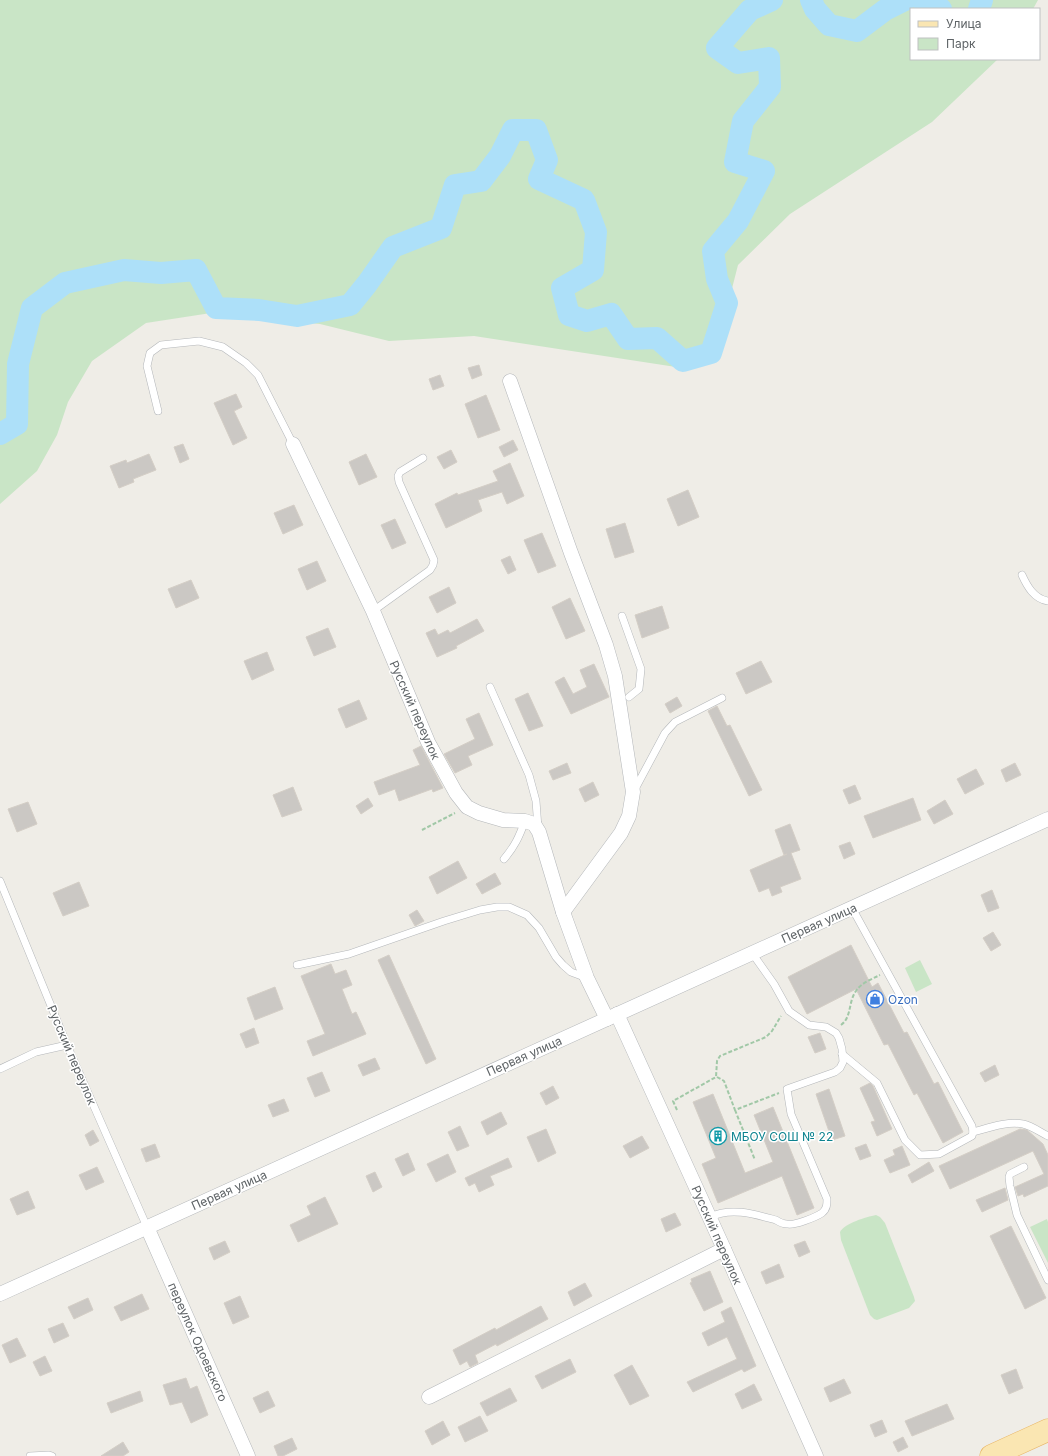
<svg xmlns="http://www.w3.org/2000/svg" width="1048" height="1456" font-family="Inter,sans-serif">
  <rect width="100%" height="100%" fill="#efede7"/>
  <g fill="#c9e5c6">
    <path d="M0 0H1038L1033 9H911V59H998L932 122 790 214 738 265 715 355 701 366 689 369 474 336 389 341 320 324 211 313 146 323 92 361 68 402 57 435 37 471 0 504Z"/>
    <path d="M920 960 932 984 916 992 905 968Z"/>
    <path d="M876 1215 880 1217 885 1223 914 1297 915 1301 909 1308 877 1320 874 1319 870 1315 841 1240 840 1232C845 1223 866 1217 876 1215Z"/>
    <path d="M1047 1219 1048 1222V1263L1030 1227Z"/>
  </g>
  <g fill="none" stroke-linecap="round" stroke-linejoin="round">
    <g stroke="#ade0f9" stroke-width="22">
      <path d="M811 0 815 9 829 25 857 31 885 10 905 0"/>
      <path d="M922 0 941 9"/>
      <path d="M979 9 982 0"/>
      <path d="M0 434 17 424 18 364 32 308 65 283 124 270 161 273 196 270 216 308 259 310 297 316 350 305 367 284 393 247 441 228 455 185 481 181 500 156 513 130H536L547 160 539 179 584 200 596 232 593 270 562 288 569 315 587 321 611 314 628 339 657 338 683 361 711 353 727 303 717 279 713 251 738 221 764 171 735 162 743 121 770 87 769 58 738 63 717 48 750 10 772 0"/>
    </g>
  </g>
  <g fill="#cbc8c4" stroke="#d4cec6">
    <path d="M479 365 482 375 472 379 468 368Z"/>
    <path d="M440 375 444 386 433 390 429 379Z"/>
    <path d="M236 394 242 407 234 411 247 438 233 445 214 403Z"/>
    <path d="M486 395 500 430 478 438 465 404Z"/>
    <path d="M513 440 518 450 504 457 499 447Z"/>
    <path d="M183 444 189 459 180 463 174 447Z"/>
    <path d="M451 450 457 462 444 469 437 457Z"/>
    <path d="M149 454 156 470 133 479 134 482 119 488 110 466 126 460 127 463Z"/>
    <path d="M366 454 377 477 359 485 349 462Z"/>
    <path d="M510 463 524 496 507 504 502 492 478 500 482 511 446 528 435 504 457 493 458 495 498 481 493 471Z"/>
    <path d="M688 490 699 517 678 526 667 499Z"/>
    <path d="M294 505 303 525 283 534 274 513Z"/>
    <path d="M395 519 406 543 392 549 381 525Z"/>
    <path d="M625 523 634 552 615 558 606 529Z"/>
    <path d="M542 533 556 566 538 573 524 540Z"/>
    <path d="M510 556 516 570 508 574 501 560Z"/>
    <path d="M317 561 326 581 307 590 298 569Z"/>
    <path d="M191 580 199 598 176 608 168 589Z"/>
    <path d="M449 587 456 603 437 613 429 597Z"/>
    <path d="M570 598 585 631 566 639 552 607Z"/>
    <path d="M662 606 669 628 642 638 635 615Z"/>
    <path d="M477 619 484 631 456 646 457 648 437 657 426 633 435 629 438 635 448 630 450 633Z"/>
    <path d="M328 628 336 647 314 656 306 637Z"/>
    <path d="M267 652 274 670 252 680 244 661Z"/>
    <path d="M761 661 772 682 746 694 736 673Z"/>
    <path d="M594 664 609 697 571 714 555 682 564 677 573 694 587 687 580 670Z"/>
    <path d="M528 693 543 726 529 731 515 699Z"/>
    <path d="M677 697 682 706 670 713 665 704Z"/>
    <path d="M359 700 367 719 346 728 338 709Z"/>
    <path d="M717 706 727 726 730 725 762 790 749 796 708 711Z"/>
    <path d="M479 713 493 745 468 756 472 765 455 773 444 754 475 739 466 719Z"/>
    <path d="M421 746 443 788 433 792 432 789 399 801 395 789 379 795 374 782 420 765 413 750Z"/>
    <path d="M567 763 571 773 553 780 549 771Z"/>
    <path d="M1015 763 1021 775 1006 782 1001 770Z"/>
    <path d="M976 769 984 784 965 794 957 779Z"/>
    <path d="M593 782 599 795 585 802 579 789Z"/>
    <path d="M855 785 861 799 849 804 843 790Z"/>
    <path d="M293 787 302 810 282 817 273 795Z"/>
    <path d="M368 798 373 806 361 814 356 806Z"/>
    <path d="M913 798 921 820 873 838 864 816Z"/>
    <path d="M945 800 953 814 934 824 927 811Z"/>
    <path d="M28 802 37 824 17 832 8 809Z"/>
    <path d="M790 824 800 850 791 853 801 879 780 887 782 892 772 896 769 888 759 892 750 870 787 854 784 855 775 830Z"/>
    <path d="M850 842 855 854 844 859 839 846Z"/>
    <path d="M458 861 467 878 437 894 429 877Z"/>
    <path d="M495 873 501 884 482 894 476 884Z"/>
    <path d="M79 882 89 906 63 916 53 893Z"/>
    <path d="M992 890 999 908 988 912 981 895Z"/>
    <path d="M417 910 424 921 415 926 409 915Z"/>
    <path d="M993 932 1001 945 991 951 983 938Z"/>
    <path d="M851 945 872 987 878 983 904 1033 907 1032 934 1084 938 1082 963 1132 943 1143 917 1093 914 1095 888 1044 884 1045 856 989 807 1014 788 977Z"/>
    <path d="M389 955 436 1059 426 1064 378 960Z"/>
    <path d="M331 964 335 974 346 970 352 985 342 989 352 1014 356 1012 366 1034 313 1056 307 1041 325 1034 301 976Z"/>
    <path d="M275 987 283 1009 255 1020 247 998Z"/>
    <path d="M254 1028 259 1043 246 1048 240 1034Z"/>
    <path d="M820 1033 826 1049 815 1053 808 1037Z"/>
    <path d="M375 1058 380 1069 363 1076 358 1065Z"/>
    <path d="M995 1065 999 1075 985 1082 980 1073Z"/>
    <path d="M322 1072 330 1091 315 1097 307 1078Z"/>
    <path d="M870 1083 873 1086 892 1129 877 1136 871 1122 875 1121 860 1088Z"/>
    <path d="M553 1086 559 1098 546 1105 540 1093Z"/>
    <path d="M829 1089 845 1136 832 1140 816 1094Z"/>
    <path d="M713 1094 745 1173 773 1162 754 1115 773 1107 814 1208 797 1215 782 1176 718 1203 702 1164 716 1158 693 1102Z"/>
    <path d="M284 1099 289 1111 273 1117 268 1105Z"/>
    <path d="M501 1112 507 1124 487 1135 481 1122Z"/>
    <path d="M460 1126 469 1146 457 1151 448 1132Z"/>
    <path d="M546 1129 556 1153 538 1162 527 1137Z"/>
    <path d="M1020 1129 1027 1130 1043 1144 1048 1155V1186L1024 1197 1023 1194 1018 1196 1015 1187 1044 1174 1033 1151 950 1189 939 1166Z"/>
    <path d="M93 1130 99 1141 90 1146 85 1135Z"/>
    <path d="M642 1136 649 1148 630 1158 623 1146Z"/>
    <path d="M155 1144 160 1157 146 1162 141 1149Z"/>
    <path d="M866 1144 871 1156 860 1160 855 1148Z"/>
    <path d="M902 1146 910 1165 890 1173 884 1160 895 1155 893 1150Z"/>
    <path d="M408 1153 415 1170 403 1176 395 1159Z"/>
    <path d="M448 1154 456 1172 436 1182 427 1164Z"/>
    <path d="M508 1158 512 1167 490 1176 494 1185 479 1192 475 1183 469 1186 465 1178Z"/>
    <path d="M929 1162 934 1171 912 1183 908 1175Z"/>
    <path d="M97 1167 104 1182 86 1190 79 1175Z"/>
    <path d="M375 1172 382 1187 373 1192 366 1176Z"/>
    <path d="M1005 1188 1008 1200 982 1212 976 1200Z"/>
    <path d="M28 1191 35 1208 17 1215 10 1199Z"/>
    <path d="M325 1197 338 1224 298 1242 290 1225 311 1215 307 1206Z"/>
    <path d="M675 1213 681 1225 666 1232 661 1219Z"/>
    <path d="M1011 1226 1046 1298 1025 1309 990 1236Z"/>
    <path d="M225 1241 230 1252 214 1260 209 1248Z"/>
    <path d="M805 1241 810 1252 799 1257 794 1245Z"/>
    <path d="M779 1264 784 1277 766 1284 761 1272Z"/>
    <path d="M710 1271 723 1302 704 1311 690 1283 692 1282 691 1279Z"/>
    <path d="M585 1283 592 1296 574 1306 568 1292Z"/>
    <path d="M142 1294 149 1309 121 1321 114 1307Z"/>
    <path d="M240 1296 249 1317 233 1324 224 1303Z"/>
    <path d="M88 1298 93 1310 74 1319 68 1307Z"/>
    <path d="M541 1306 548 1319 497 1346 496 1344 475 1355 478 1363 470 1367 467 1361 460 1365 453 1350 495 1328 496 1330Z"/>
    <path d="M731 1307 756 1366 744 1372 742 1369 693 1392 687 1382 737 1359 727 1337 708 1346 702 1333 725 1322 721 1312Z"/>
    <path d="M63 1323 69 1336 54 1343 48 1329Z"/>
    <path d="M17 1338 26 1356 10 1363 2 1345Z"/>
    <path d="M45 1356 52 1371 40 1376 33 1362Z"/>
    <path d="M570 1359 576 1372 542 1389 535 1376Z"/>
    <path d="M632 1365 649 1396 630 1405 614 1375Z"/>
    <path d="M1016 1369 1023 1388 1009 1394 1001 1375Z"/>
    <path d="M186 1378 190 1389 197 1386 208 1415 191 1423 182 1402 170 1405 163 1385Z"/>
    <path d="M844 1379 851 1393 830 1402 824 1388Z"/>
    <path d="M754 1384 762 1400 742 1409 735 1394Z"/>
    <path d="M510 1388 517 1401 487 1416 480 1403Z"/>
    <path d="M140 1391 143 1401 111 1413 107 1403Z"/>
    <path d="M268 1391 275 1406 260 1413 253 1398Z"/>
    <path d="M947 1404 954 1419 912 1436 905 1421Z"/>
    <path d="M480 1416 488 1431 465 1442 458 1427Z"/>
    <path d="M882 1420 887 1432 875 1437 870 1425Z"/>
    <path d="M443 1421 450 1435 432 1445 425 1431Z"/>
    <path d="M903 1437 908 1447 898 1452 893 1442Z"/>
    <path d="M292 1438 297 1449 283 1456H278L274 1446Z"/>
    <path d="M123 1442 129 1452 123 1456H101Z"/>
  </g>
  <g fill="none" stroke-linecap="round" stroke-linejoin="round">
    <g stroke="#b4b7ba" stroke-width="8">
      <g id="service">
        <path d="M158 411 147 366 150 353 161 345 199 341 223 347 246 363 258 375 293 444"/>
        <path d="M1022 575C1027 586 1034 599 1048 601"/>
        <path d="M373 611 430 570 433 565 434 560 399 482 398 476 400 472 423 458"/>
        <path d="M622 616 641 669 639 689 629 697"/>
        <path d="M490 687 529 775 536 801 538 828"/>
        <path d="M635 789 665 733 675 722 722 698"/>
        <path d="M504 859C515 846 519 837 525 821"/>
        <path d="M0 881 67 1045 147 1227"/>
        <path d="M297 965 349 954 444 921 480 910 497 907H509L527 915 539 928 556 957 563 965 571 972 587 978"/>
        <path d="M842 1054 877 1083 905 1140 920 1155 939 1154 972 1136 973 1132 972 1126 852 908"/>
        <path d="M0 1069 36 1052 67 1045"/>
        <path d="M973 1132C988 1128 1007 1121 1023 1124 1032 1126 1040 1132 1048 1136"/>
        <path d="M1024 1167 1010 1174 1009 1177 1010 1186 1017 1215 1048 1280"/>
        <path d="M710 1217C731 1207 754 1214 776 1220 779 1222 783 1224 787 1224 794 1226 816 1217 822 1213 827 1209 827 1204 827 1199L791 1114 787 1089 835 1072 840 1068 843 1062 842 1049 839 1038 836 1033 826 1027 809 1025 789 1011 774 984 752 953"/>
        <path d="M30 1456 49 1455 52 1456"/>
      </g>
    </g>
    <g stroke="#b4b7ba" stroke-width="15">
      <g id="minor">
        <path d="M510 381 571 553 606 645 615 676 633 792 629 816 621 833 563 912"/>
        <path d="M293 444 373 611 428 742 456 793 467 807 479 813 503 820 525 821 534 824 539 832 563 912 587 978 607 1019"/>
        <path d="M617 1014 724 1249 816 1456"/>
        <path d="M147 1227 248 1456"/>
        <path d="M0 1294 1048 819"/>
        <path d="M429 1397 724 1249"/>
      </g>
    </g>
    <g stroke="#e8b667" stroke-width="23">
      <path id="primary" d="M991 1456 1048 1430"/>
    </g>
    <g stroke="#a1c8a7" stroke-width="2" stroke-dasharray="4 2" stroke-linecap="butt">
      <path d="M422 830 455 813"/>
      <path d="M841 1025C852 1017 848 1002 856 991 861 983 872 979 880 975"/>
      <path d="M717 1077 724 1081 735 1110 779 1093"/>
      <path d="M677 1110 673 1101 716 1077 717 1061 720 1056 766 1037 772 1031 781 1016"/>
      <path d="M735 1110 755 1160"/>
    </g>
    <use href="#service" stroke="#fff" stroke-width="7"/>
    <use href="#minor" stroke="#fff" stroke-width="14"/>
    <use href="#primary" stroke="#fae6b2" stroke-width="22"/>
  </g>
  <defs>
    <g id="shop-ring" transform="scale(0.9)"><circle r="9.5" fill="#fff" stroke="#3f7fe0" stroke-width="1.5"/><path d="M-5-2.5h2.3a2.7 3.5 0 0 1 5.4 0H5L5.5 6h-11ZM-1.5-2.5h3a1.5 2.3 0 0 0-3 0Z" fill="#3f7fe0"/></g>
    <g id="building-ring" transform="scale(0.9)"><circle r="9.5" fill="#fff" stroke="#0f9aa8" stroke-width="1.5"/><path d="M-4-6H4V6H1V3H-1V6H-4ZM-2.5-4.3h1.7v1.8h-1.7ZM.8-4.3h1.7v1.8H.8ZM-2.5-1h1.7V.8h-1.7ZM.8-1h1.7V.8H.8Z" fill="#0f9aa8"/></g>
  </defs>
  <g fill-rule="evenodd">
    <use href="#shop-ring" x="875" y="999"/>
    <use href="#building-ring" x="718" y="1136"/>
  </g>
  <g text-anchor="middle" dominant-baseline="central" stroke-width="3" stroke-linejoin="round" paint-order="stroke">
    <g font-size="12" fill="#5e6366" stroke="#fff">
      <text transform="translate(415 710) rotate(66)">Русский переулок</text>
      <text transform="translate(819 923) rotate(-24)">Первая улица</text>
      <text transform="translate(72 1055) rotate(67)">Русский переулок</text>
      <text transform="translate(524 1056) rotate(-24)">Первая улица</text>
      <text transform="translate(229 1190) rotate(-24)">Первая улица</text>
      <text transform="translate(717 1235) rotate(66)">Русский переулок</text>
      <text transform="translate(198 1342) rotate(66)">переулок Одоевского</text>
    </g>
    <g font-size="12" fill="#366cbe" stroke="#fff" text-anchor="start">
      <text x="888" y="999">Ozon</text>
    </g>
    <g font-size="12" fill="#0d838f" stroke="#fff" text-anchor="start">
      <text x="731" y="1136">МБОУ СОШ № 22</text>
    </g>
  </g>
  <rect x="910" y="8" width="130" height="52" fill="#ffffff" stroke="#bfc1c2"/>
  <rect x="918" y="21" width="20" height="6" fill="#fae6b2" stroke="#bfc1c2"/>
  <text x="946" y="28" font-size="12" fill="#5e6366">Улица</text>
  <rect x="918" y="38" width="20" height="12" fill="#c9e5c6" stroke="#bfc1c2"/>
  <text x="946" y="48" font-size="12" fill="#5e6366">Парк</text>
</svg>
